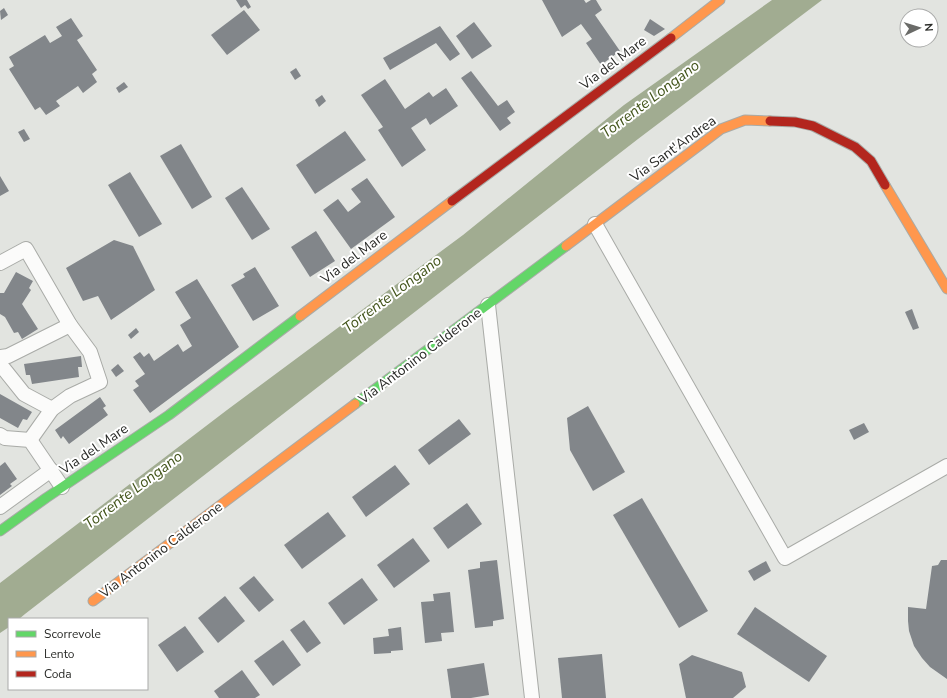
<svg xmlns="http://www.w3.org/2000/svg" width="947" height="698" font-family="'Nunito Sans',sans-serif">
  <rect width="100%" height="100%" fill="#e2e4e0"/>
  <path fill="#a1ac91" d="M772 0H822L638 139 25 614 19 619H9V627L0 633V583L227 410 463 235 624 105Z"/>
  <g fill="#82868a">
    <path d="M236 0H247L251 7 248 9 245 5 241 8Z"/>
    <path d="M542 0H584L586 3 591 0H596L602 10 595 15 620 51 601 65 586 43 592 39 581 24 562 37Z"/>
    <path d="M4 8 8 15 1 20 0 11Z"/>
    <path d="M244 10 260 30 227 55 211 35Z"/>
    <path d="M71 18 83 36 77 40 97 70 92 74 97 82 83 93 78 86 56 101 60 106 46 115 40 107 35 110 9 69 14 66 9 57 45 35 50 43 62 36 56 27Z"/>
    <path d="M650 19 665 29 654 36 644 30Z"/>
    <path d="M474 22 492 46 472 59 456 36Z"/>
    <path d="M440 26 460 54 450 61 436 43 390 70 383 58Z"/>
    <path d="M296 68 301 76 295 80 290 72Z"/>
    <path d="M471 71 498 106 507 100 515 112 507 118 511 123 500 131 461 78Z"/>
    <path d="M385 79 405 109 429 92 433 97 446 88 458 106 430 125 426 118 411 128 426 150 402 167 378 130 383 127 361 95Z"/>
    <path d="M124 82 128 87 119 93 116 88Z"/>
    <path d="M322 95 326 101 319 107 315 100Z"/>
    <path d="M24 129 30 139 24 142 18 132Z"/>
    <path d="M345 131 366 160 315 194 296 165Z"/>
    <path d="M181 144 212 197 192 209 160 156Z"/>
    <path d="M130 172 162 224 139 237 108 185Z"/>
    <path d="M0 176 9 191 0 196Z"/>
    <path d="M367 178 395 217 351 249 323 210 338 199 348 212 352 209 361 202 351 189Z"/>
    <path d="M242 187 270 229 252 240 225 198Z"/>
    <path d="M316 231 335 261 310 277 291 247Z"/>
    <path d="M114 240 133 246 155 290 111 320 98 296 83 301 66 268Z"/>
    <path d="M255 267 279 306 253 321 231 285 245 277 243 274Z"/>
    <path d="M16 272 33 281 29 288 31 290 22 304 38 329 22 339 18 332 14 333 5 317 0 314V293H4Z"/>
    <path d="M197 279 239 347 150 413 133 390 139 386 135 381 145 374 133 357 140 352 144 357 149 353 154 361 178 344 183 352 192 346 180 325 191 318 175 292Z"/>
    <path d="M912 309 919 328 913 330 905 312Z"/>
    <path d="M136 328 139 332 131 339 128 335Z"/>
    <path d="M81 356 82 367H78L79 377 32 384 30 375H26L24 364Z"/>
    <path d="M118 364 124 371 116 377 111 370Z"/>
    <path d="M0 394 32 412 27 420 23 419 18 428 0 418Z"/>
    <path d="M100 397 106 406 103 408 108 415 69 444 63 436 61 439 55 430Z"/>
    <path d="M588 406 625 472 593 491 570 450 567 418Z"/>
    <path d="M459 419 471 434 429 465 418 450Z"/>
    <path d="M864 423 869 432 854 440 849 430Z"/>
    <path d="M5 462 17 479 10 484 12 486 0 495V466Z"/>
    <path d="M395 465 410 484 366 517 352 497Z"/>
    <path d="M642 498 708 611 679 628 613 515Z"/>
    <path d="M467 503 482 524 448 549 433 528Z"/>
    <path d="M328 512 346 536 302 569 284 545Z"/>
    <path d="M413 538 430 561 394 588 377 565Z"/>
    <path d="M497 560 504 619 493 621V626L475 628 468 570 480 568V562Z"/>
    <path d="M941 560H947V679L930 667 922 658 914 646 909 631 908 621V607L926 609 932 566 938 565Z"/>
    <path d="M766 561 771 571 754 581 748 571Z"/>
    <path d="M254 576 274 600 259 612 239 588Z"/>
    <path d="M362 578 378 600 344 625 328 603Z"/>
    <path d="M450 592 454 632 441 633 442 641 425 643 421 602 434 601 433 594Z"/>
    <path d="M225 596 245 621 218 643 198 618Z"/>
    <path d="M755 607 827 656 809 682 737 634Z"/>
    <path d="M304 620 321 643 307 653 290 630Z"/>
    <path d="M185 626 204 652 177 672 158 645Z"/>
    <path d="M401 627 403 650 391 651V653L374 654 373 638 389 636 388 629Z"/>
    <path d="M283 640 301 665 273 686 254 661Z"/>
    <path d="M602 654 606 698H562L558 658Z"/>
    <path d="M692 655 742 672 746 687 733 698H686L679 664Z"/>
    <path d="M484 663 489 695 471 698H451L447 669Z"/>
    <path d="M242 670 260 695 255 698H219L214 691Z"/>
  </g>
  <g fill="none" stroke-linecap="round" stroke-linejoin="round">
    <g stroke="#a9aba7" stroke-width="16">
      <g id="street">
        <path d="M595 224 785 558 947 466"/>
        <path d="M0 263 26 249 70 325 90 352 100 382 70 396 52 409 30 440"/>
        <path d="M488 305 532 698"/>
        <path d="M0 357 8 356 70 325"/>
        <path d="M0 364 24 394 52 409"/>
        <path d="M0 435 5 438 30 440 62 487"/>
        <path d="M0 507 51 470"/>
      </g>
    </g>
    <g stroke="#a9aba7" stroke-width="11">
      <g id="fast">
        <path d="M355 404 566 246"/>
        <path d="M0 531 46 498 169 415 300 316"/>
      </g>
    </g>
    <g stroke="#a9aba7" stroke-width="11">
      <g id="slow">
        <path d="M671 38 720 0"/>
        <path d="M885 185 947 289"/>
        <path d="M566 246 721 129 745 120 770 121"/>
        <path d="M300 316 452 201"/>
        <path d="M93 601 355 404"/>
      </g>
    </g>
    <g stroke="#a9aba7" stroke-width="11">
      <g id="jam">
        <path d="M770 121 795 122 813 126 855 147 871 161 885 185"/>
        <path d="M452 201 671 38"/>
      </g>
    </g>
    <use href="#street" stroke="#fbfbfa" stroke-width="14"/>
    <use href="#fast" stroke="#63d668" stroke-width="9"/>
    <use href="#slow" stroke="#ff974d" stroke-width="9"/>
    <use href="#jam" stroke="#b3261e" stroke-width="9"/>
  </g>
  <g text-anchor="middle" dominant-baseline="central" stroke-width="4" stroke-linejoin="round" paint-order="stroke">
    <g font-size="14" fill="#292a27" stroke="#fff">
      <text transform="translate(613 63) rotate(-37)">Via del Mare</text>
      <text transform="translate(673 149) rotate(-36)">Via Sant'Andrea</text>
      <text transform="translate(354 257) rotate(-37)">Via del Mare</text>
      <text transform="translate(420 356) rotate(-37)">Via Antonino Calderone</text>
      <text transform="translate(94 449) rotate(-34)">Via del Mare</text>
      <text transform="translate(161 550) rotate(-37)">Via Antonino Calderone</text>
    </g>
    <g font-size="15" font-style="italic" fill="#42541a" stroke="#fff">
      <text transform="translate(650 99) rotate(-37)">Torrente Longano</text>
      <text transform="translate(392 294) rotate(-37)">Torrente Longano</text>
      <text transform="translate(133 490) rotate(-37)">Torrente Longano</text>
    </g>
  </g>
  <rect x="8" y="618" width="140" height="72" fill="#ffffff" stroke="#a9aaa9"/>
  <rect x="16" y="631" width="20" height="6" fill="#63d668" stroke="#a9aaa9"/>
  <text x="44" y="638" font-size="12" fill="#292a27">Scorrevole</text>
  <rect x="16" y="651" width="20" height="6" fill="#ff974d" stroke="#a9aaa9"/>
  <text x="44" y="658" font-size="12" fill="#292a27">Lento</text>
  <rect x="16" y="671" width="20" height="6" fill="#b3261e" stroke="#a9aaa9"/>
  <text x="44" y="678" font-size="12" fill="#292a27">Coda</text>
  <g transform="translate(919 28) rotate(86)"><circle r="19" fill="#ffffff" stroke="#a9aaa9"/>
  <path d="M0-3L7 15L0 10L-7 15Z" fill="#6a6b68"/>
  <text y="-6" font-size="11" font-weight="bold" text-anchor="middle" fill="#292a27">N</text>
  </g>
</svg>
